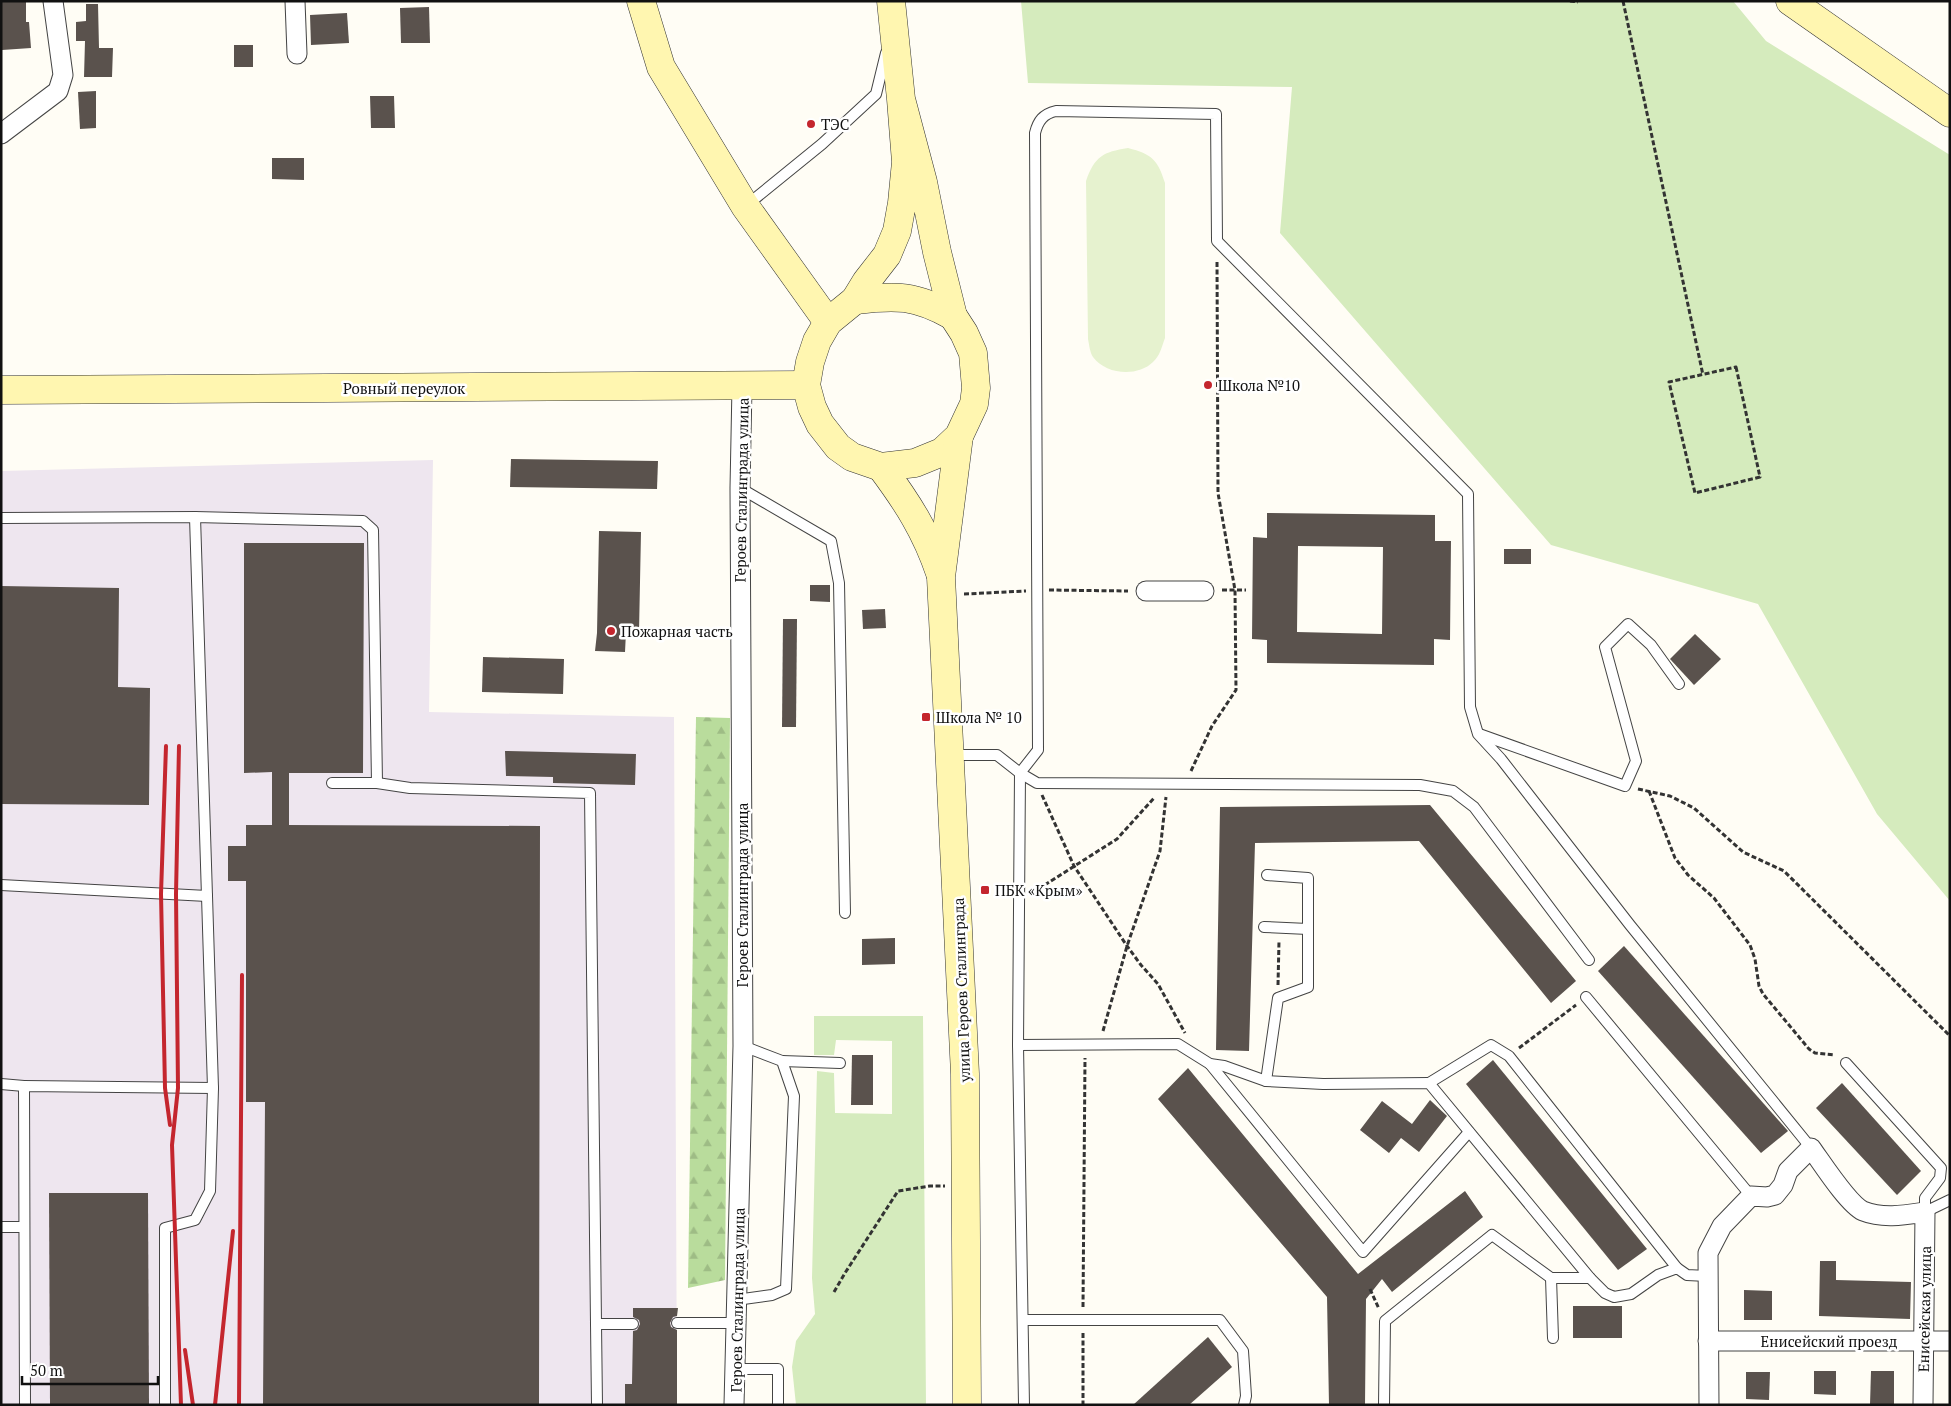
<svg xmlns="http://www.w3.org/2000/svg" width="1951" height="1406" font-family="'PT Serif',serif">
  <defs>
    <pattern id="forest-firs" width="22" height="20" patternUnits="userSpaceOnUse" patternTransform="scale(1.25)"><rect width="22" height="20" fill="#b9dc9c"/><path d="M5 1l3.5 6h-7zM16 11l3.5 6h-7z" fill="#9ebc85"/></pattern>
  </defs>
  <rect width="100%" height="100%" fill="#fffdf5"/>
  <path fill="#eee6ef" d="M433 460 429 712 674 717 677 1405H1V471Z"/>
  <g fill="#d5ebbd">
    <path d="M1021 1H1733L1766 41 1950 155V901L1877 814 1758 604 1551 545 1280 233 1292 87 1028 83Z"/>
    <path d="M814 1016H923L926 1405H796L792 1367 796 1341 815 1314 812 1278 817 1071 834 1073 835 1113 892 1114V1041L836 1040 834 1055H814Z"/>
  </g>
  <path fill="url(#forest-firs)" d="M696 717 730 718 725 1280 688 1288Z"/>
  <path fill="#e6f2cf" d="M1128 148C1152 154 1158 160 1165 183V338C1162 346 1160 356 1153 362 1138 377 1106 375 1093 357 1090 353 1089 344 1088 339L1086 181C1095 156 1103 152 1128 148Z"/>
  <g fill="#5a524d" fill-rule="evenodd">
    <path d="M1 1H26V22H29L31 48 2 50Z"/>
    <path d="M86 4H98L99 48H113L112 77H84L85 41H76V22L86 21Z"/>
    <path d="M429 7 430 43H401L400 8Z"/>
    <path d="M347 13 349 43 311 45 310 15Z"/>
    <rect x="234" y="45" width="19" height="22"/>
    <path d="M96 91V128L80 129 78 92Z"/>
    <path d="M370 96H394L395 128H371Z"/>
    <path d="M272 158H304V180L272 179Z"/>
    <path d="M511 459 658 461 657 489 510 487Z"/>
    <path d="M1267 513 1435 515V541H1451L1450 640 1434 639V665L1267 663V640L1252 639 1253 537 1267 538ZM1298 546 1383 547 1382 634 1297 632Z"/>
    <path d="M599 531 641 532 639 632H626L625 652 595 651 597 633Z"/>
    <path d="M244 543H364L363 773H289V825L540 826 539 1405H263L265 1102H246V881H228V846H246V825H272V772L244 773Z"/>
    <rect x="1504" y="549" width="27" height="15"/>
    <path d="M810 585H830V602L810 601Z"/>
    <path d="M1 586 119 588 118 687 150 688 149 805 1 804Z"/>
    <path d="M885 609 886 628 863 629 862 610Z"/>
    <path d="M783 619H797L796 727H782Z"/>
    <path d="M1695 634 1721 659 1694 685 1670 659Z"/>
    <path d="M483 657 564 659 563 694 482 692Z"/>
    <path d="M505 751 636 754 635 785 553 783V777L506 776Z"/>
    <path d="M1430 805 1576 981 1551 1003 1419 841 1255 843 1249 1051 1216 1050 1220 807Z"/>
    <path d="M895 938V964L862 965V939Z"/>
    <path d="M1624 946 1788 1131 1761 1153 1598 971Z"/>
    <path d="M852 1055H873V1105H851Z"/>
    <path d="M1493 1060 1647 1249 1618 1270 1466 1084Z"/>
    <path d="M1188 1068 1358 1274 1465 1191 1483 1217 1392 1292 1382 1279 1366 1299 1365 1405H1329L1327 1297 1158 1099Z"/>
    <path d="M1842 1083 1921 1171 1897 1195 1816 1108Z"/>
    <path d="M1430 1100 1447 1116 1419 1152 1401 1138 1389 1153 1360 1130 1382 1101 1412 1124Z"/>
    <path d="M49 1193H148L149 1405H50Z"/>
    <path d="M1820 1261H1836V1280L1911 1282 1910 1319 1819 1316Z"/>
    <path d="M1744 1290 1772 1291V1320H1744Z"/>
    <rect x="1573" y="1306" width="49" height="32"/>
    <path d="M633 1308H678L677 1316 673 1317 670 1323 671 1327 677 1330V1405H625V1384H632L633 1331 637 1330 640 1324 639 1320 633 1317Z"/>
    <path d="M1208 1337 1232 1367 1189 1405H1133Z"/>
    <path d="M1814 1371H1836V1395L1814 1394Z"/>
    <path d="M1871 1371H1894V1405H1870Z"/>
    <path d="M1746 1372H1770L1769 1400 1746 1399Z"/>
  </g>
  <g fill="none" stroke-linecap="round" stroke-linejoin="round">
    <g stroke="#444" stroke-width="12">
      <g id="lane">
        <path d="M747 205 822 144 876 94 886 53"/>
        <path d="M740 488 831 541 839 583 845 913"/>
        <path d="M1 518 195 517 363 521 373 530 377 783"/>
        <path d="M1479 734 1625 786 1636 761 1605 647 1628 624 1651 645 1679 684"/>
        <path d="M951 755H997L1020 773 1037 783 1420 785 1453 791 1474 807 1589 960"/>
        <path d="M332 783H377L410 788 590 793 596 1324H633"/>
        <path d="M1 885 207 896 195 517"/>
        <path d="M1264 927 1308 929"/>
        <path d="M1586 997 1751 1196"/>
        <path d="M1018 1045 1178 1044 1210 1064 1224 1066 1266 1081 1323 1084 1429 1083 1590 1278 1605 1293 1614 1297 1631 1294 1658 1275 1677 1268 1687 1275 1707 1276"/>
        <path d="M782 1061 840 1063"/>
        <path d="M1846 1063 1941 1168 1940 1178 1925 1198V1212L1950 1200"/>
        <path d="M1210 1064 1363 1252 1469 1132"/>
        <path d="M1266 1081 1278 998 1308 987V878L1267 875"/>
        <path d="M1429 1083 1491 1045 1509 1056 1677 1268"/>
        <path d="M1 1084 24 1086"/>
        <path d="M1 1227H24"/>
        <path d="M736 1300 772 1295 786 1289 794 1096 782 1061 743 1046"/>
        <path d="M1023 1320H1220L1243 1351 1246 1396 1244 1405"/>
        <path d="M677 1323H735"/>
        <path d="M596 1324 597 1405"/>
        <path d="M1553 1338 1551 1278H1590"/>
        <path d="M735 1369H778V1405"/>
        <path d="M25 1405 24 1086 213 1088 207 896"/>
        <path d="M165 1405V1228L195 1220 210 1191 213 1088"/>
        <path d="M1024 1405 1018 1045 1020 773 1038 750 1035 133C1038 121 1043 114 1056 111L1216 114 1217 241 1468 494 1470 707 1478 734 1501 759 1630 925 1811 1148"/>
        <path d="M1384 1405 1385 1321 1492 1235 1551 1278"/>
      </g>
    </g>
    <g stroke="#444" stroke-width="21">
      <g id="street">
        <path d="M295 1 297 54"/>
        <path d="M1 134 58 91 63 75 53 1"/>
        <path d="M1146 591H1204"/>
        <path d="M1708 1341H1950"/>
        <path d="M734 1405 743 1046 740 488 742 386"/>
        <path d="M1709 1405 1708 1253 1722 1226 1751 1196 1767 1197 1775 1195 1783 1185 1788 1171 1811 1148C1822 1163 1848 1204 1863 1211 1883 1219 1905 1215 1925 1212L1923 1405"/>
      </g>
    </g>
    <g stroke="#333" stroke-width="29">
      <g id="secondary">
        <path d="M641 1 661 67 745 206 828 322"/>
        <path d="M891 1 901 99 906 162 902 203 897 231 887 255 866 282 855 300 828 322 817 341 810 362 806 385 812 407 820 424 838 447 852 457 881 467 915 463 942 452 959 436 974 404 976 388 973 353 964 333 953 316 937 252 923 182 901 99"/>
        <path d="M1790 1 1950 113"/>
        <path d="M855 300C897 295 915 295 953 316"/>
        <path d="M1 390 806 385"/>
        <path d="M959 436 941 577 965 1074 967 1405"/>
        <path d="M881 467C907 502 926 531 940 573"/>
      </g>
    </g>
    <g stroke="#333" stroke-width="3" stroke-dasharray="5 2.5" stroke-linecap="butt">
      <path d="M1570 1 1578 2"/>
      <path d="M1623 1 1703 375"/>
      <path d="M1736 367 1760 477 1695 493 1669 382Z"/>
      <path d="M1049 590 1128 591"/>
      <path d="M1222 590H1246"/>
      <path d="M964 594 1026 591"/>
      <path d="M1191 771 1212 726 1236 690 1235 590 1218 493 1217 260"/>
      <path d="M1638 789 1670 796 1694 808 1743 852 1784 871 1950 1036"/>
      <path d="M1649 791 1675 858 1688 875 1714 898 1750 945 1755 959 1759 986 1763 994 1809 1049 1815 1053 1835 1055"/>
      <path d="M1042 795 1074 866 1127 946 1141 965 1158 984 1185 1033"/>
      <path d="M1032 893 1117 839 1154 798"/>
      <path d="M1278 985 1279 941"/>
      <path d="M1103 1031 1127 946 1160 851 1166 797"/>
      <path d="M1519 1048 1576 1005"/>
      <path d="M1370 1289 1379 1309"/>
      <path d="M834 1292 845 1273 898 1191 930 1186H945"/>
      <path d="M1083 1307 1085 1058"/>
      <path d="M1083 1333V1405"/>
    </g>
    <use href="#lane" stroke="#fff" stroke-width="10"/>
    <use href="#street" stroke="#fff" stroke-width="19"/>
    <use href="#secondary" stroke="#fff6b0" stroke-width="28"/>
    <g stroke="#c4262e" stroke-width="4">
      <path d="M166 746 161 894 165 1088 170 1125"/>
      <path d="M179 746 176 894 178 1088 172 1145 181 1405"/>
      <path d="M185 1350 193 1405"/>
      <path d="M215 1405 233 1231"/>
      <path d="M239 1405 242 975"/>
    </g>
  </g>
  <g fill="#c4262e" stroke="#fff" stroke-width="2">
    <circle cx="811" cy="124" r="5"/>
    <circle cx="1208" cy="385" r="5"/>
    <circle cx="611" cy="631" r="5"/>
    <rect x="921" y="712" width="10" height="10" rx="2.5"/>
    <rect x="980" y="885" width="10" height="10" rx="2.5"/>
  </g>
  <g text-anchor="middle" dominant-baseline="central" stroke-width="5" stroke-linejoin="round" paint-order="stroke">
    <g font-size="15" fill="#111" stroke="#fff" text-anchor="start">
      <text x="821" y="124">ТЭС</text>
      <text x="1218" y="385">Школа №10</text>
      <text x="621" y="631">Пожарная часть</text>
      <text x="936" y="717">Школа № 10</text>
      <text x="995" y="890">ПБК «Крым»</text>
    </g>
    <g font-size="15" fill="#111" stroke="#fff">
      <text x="404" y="388">Ровный переулок</text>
      <text transform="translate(741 490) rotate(-89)">Героев Сталинграда улица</text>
      <text transform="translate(742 895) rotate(-90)">Героев Сталинграда улица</text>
      <text transform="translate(961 990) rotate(-92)">улица Героев Сталинграда</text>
      <text transform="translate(737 1300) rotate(-89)">Героев Сталинграда улица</text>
      <text transform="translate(1924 1309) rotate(-89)">Енисейская улица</text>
      <text x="1829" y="1341">Енисейский проезд</text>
    </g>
  </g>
  <rect width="1951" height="1406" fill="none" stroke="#111111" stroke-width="5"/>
  <path d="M22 1376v8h136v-8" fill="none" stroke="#111111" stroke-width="2.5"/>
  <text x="30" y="1376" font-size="15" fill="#111111" stroke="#ffffff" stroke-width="4" paint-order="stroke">50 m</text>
</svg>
